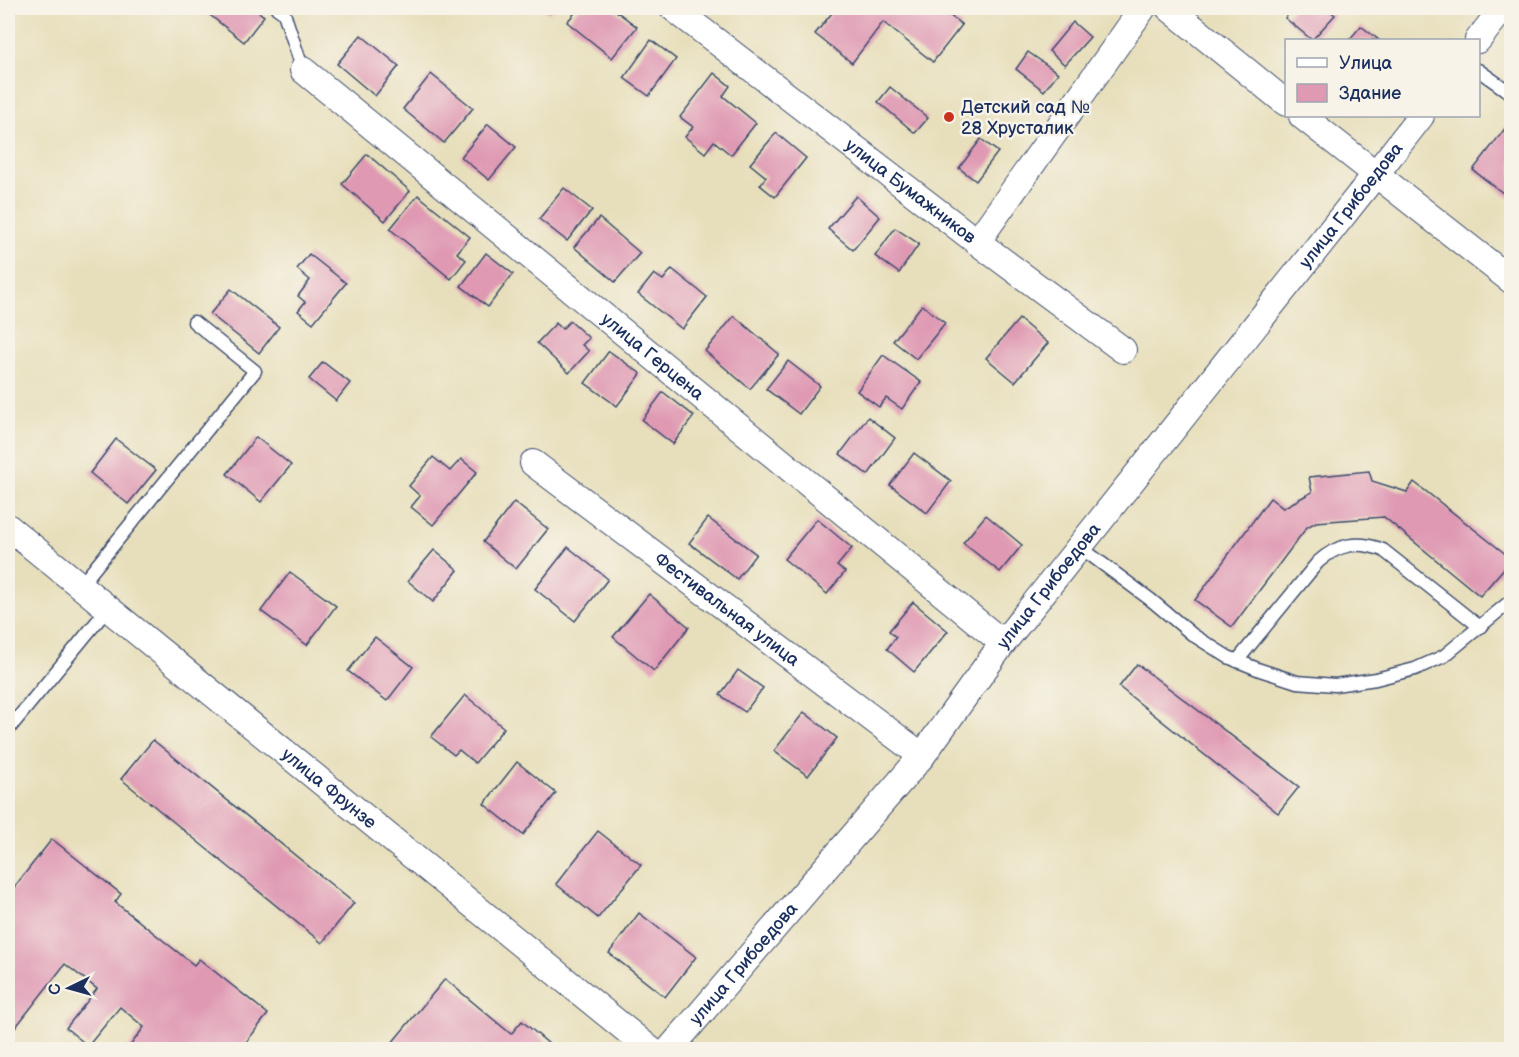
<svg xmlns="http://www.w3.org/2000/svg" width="1519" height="1057" font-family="'Balsamiq Sans',sans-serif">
  <rect width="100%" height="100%" fill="#f7f3e8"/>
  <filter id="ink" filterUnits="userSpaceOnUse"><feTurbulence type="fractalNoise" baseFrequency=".0167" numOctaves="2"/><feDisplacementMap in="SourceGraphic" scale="12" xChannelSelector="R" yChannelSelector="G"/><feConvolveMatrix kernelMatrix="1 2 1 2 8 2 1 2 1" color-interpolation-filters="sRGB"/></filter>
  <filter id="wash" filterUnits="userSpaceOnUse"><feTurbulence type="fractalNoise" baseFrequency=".008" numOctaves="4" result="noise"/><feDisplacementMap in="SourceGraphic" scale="24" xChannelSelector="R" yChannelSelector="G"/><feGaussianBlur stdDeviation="1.35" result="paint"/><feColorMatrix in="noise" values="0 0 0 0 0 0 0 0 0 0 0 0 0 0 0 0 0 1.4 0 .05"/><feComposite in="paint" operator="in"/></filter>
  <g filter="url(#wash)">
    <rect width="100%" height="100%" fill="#e7dfbb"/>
    <g id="blocks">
      <g fill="#df99b3">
        <path d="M201 8H253L264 16 244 42Z"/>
        <path d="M542 8H554L549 13Z"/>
        <path d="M579 8H612L637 27 612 58 567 22Z"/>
        <path d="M836 8H940L962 25 933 62 883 22 852 63 815 34Z"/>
        <path d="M1294 8H1327L1335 15 1312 40 1285 18Z"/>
        <path d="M1073 22 1090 37 1065 65 1049 51Z"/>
        <path d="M1361 26 1379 40H1349Z"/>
        <path d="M361 35 399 66 375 96 337 64Z"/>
        <path d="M651 40 676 59 649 96 624 78Z"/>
        <path d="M1028 52 1058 73 1044 91 1016 69Z"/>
        <path d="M714 73 730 86 723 96 756 123 731 155 714 141 705 153 685 137 693 127 680 117Z"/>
        <path d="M431 74 473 108 444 143 403 109Z"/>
        <path d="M890 87 928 118 915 133 878 102Z"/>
        <path d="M488 124 516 147 489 180 461 157Z"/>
        <path d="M1507 126 1512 130V200L1473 170Z"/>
        <path d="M776 133 806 158 775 197 760 185 766 177 750 164Z"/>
        <path d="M981 139 998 152 976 181 959 168Z"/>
        <path d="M367 154 410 191 385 221 342 184Z"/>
        <path d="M564 188 592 210 567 241 539 219Z"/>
        <path d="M418 195 470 237 457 253 466 260 451 279 390 229Z"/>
        <path d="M856 196 880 217 853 250 828 229Z"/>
        <path d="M599 218 640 253 615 282 574 247Z"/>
        <path d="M895 228 919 244 899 273 875 256Z"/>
        <path d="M486 253 513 274 488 307 461 286Z"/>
        <path d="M309 254 346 283 313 323 298 311 305 302 298 296 310 280 297 269Z"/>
        <path d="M672 269 707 297 682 329 638 294 654 274 663 280Z"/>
        <path d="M231 289 279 327 259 353 210 314Z"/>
        <path d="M922 305 945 323 916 359 893 341Z"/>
        <path d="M734 316 779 354 750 389 705 351Z"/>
        <path d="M1019 319 1048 343 1015 382 986 358Z"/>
        <path d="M570 321 589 338 582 345 589 351 569 373 537 343 556 323 562 329Z"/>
        <path d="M609 351 641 374 617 406 585 383Z"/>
        <path d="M883 355 921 382 902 409 886 398 879 407 857 391Z"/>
        <path d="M788 361 820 386 799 414 766 389Z"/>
        <path d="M323 362 350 383 336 401 309 379Z"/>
        <path d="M663 392 694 416 673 444 642 420Z"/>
        <path d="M868 417 895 438 868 475 840 454Z"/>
        <path d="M256 437 291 465 261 502 227 474Z"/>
        <path d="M116 439 156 470 128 504 90 473Z"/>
        <path d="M914 453 951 481 927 513 890 485Z"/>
        <path d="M433 457 450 471 461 459 477 472 433 525 411 507 420 496 409 486Z"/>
        <path d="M1369 471 1372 481 1407 492 1414 482 1512 559 1480 596 1384 517 1316 522 1307 527 1232 627 1195 600 1270 498 1283 508 1312 492 1309 477Z"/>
        <path d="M514 502 548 529 516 569 483 542Z"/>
        <path d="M986 515 1022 545 1000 572 963 543Z"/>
        <path d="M708 518 756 554 737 579 689 543Z"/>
        <path d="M817 519 852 548 837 566 845 572 827 594 784 559Z"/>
        <path d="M568 547 608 579 575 621 535 589Z"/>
        <path d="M434 550 458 570 433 602 408 581Z"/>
        <path d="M290 572 336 606 307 645 261 611Z"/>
        <path d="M649 594 689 627 654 671 613 637Z"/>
        <path d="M913 602 948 631 914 672 887 649 896 637 889 631Z"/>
        <path d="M375 637 413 667 387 701 348 671Z"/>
        <path d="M1137 664 1299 787 1278 813 1119 687Z"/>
        <path d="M738 670 763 688 745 712 720 695Z"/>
        <path d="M465 695 504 728 475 763 459 750 454 755 431 737Z"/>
        <path d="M804 712 837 738 808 776 774 751Z"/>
        <path d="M153 740 354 903 322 943 121 779Z"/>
        <path d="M517 762 556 793 523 835 484 804Z"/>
        <path d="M598 831 641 865 598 918 556 884Z"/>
        <path d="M52 839 121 894 115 902 194 965 199 959 268 1014 240 1050H127L144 1027 120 1007 88 1046 66 1028 97 989 65 964 8 1037V895Z"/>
        <path d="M639 913 696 957 665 997 609 953Z"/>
        <path d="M445 979 511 1034 522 1021 556 1050H386Z"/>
      </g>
    </g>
  </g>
  <g filter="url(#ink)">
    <use href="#blocks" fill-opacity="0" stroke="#3a496c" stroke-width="1.5"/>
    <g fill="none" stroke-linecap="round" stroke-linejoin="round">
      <g stroke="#3a496c" stroke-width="15">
        <g id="service">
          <path d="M277 8 284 13 303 70"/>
          <path d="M1478 70 1512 94"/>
          <path d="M1080 547 1151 600 1193 635 1228 657 1260 670 1297 682 1335 685 1376 679 1415 669 1444 656 1512 600"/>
          <path d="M81 585 255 371 194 322"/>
          <path d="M1237 661 1318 562C1338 544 1358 540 1383 550L1480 627"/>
          <path d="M8 730 109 607"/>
        </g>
      </g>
      <g stroke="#3a496c" stroke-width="28">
        <g id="minor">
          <path id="s1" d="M673 8 977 242 1143 8"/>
          <path d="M1169 8 1286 103"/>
          <path d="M1478 40 1503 8"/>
          <path id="s2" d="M303 70 1003 643"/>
          <path d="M1302 116 1512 281"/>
          <path d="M977 242 1123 350"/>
          <path id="s3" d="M533 463 922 756"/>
          <path id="s4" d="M8 527 651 1050"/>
          <path id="s5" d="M669 1050 922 756 1003 643 1375 175 1421 116"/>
        </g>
      </g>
      <use href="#service" stroke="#fff" stroke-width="12"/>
      <use href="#minor" stroke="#fff" stroke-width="26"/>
    </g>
  </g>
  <circle fill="#c8321e" stroke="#f7f3e8" stroke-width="2" cx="949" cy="117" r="6"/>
  <g text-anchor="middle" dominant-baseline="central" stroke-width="5" stroke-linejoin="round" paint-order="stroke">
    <g font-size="18" fill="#1b2f5e" stroke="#f7f3e8" text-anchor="start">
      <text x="961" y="107">Детский сад №<tspan x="961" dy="21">28 Хрусталик</tspan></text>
    </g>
    <g font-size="18" fill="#1b2f5e" stroke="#f7f3e8">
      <text stroke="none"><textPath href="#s1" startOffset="300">улица Бумажников</textPath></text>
      <text stroke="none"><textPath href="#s5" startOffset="1086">улица Грибоедова</textPath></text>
      <text stroke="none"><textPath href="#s2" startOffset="452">улица Герцена</textPath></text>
      <text stroke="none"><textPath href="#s5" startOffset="600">улица Грибоедова</textPath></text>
      <text stroke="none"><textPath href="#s3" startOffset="243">Фестивальная улица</textPath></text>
      <text stroke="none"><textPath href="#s4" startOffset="414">улица Фрунзе</textPath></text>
      <text stroke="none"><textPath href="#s5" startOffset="114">улица Грибоедова</textPath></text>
    </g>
  </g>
  <rect width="1519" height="1057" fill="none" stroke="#f7f3e8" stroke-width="30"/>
  <rect x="1285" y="39" width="195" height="78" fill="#f7f3e8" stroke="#9fa5b1" stroke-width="1.5"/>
  <rect x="1297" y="58" width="30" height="9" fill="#ffffff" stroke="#9fa5b1" stroke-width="1.5"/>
  <text x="1339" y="69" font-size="18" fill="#1b2f5e">Улица</text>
  <rect x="1297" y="84" width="30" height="18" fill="#df99b3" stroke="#9fa5b1" stroke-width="1.5"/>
  <text x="1339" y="99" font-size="18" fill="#1b2f5e">Здание</text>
  <g transform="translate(69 988) rotate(265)" stroke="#f7f3e8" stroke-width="4.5" paint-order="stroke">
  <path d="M0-4.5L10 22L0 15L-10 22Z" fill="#1b2f5e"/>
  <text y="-9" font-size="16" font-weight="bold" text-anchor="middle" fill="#1b2f5e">С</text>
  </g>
</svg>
